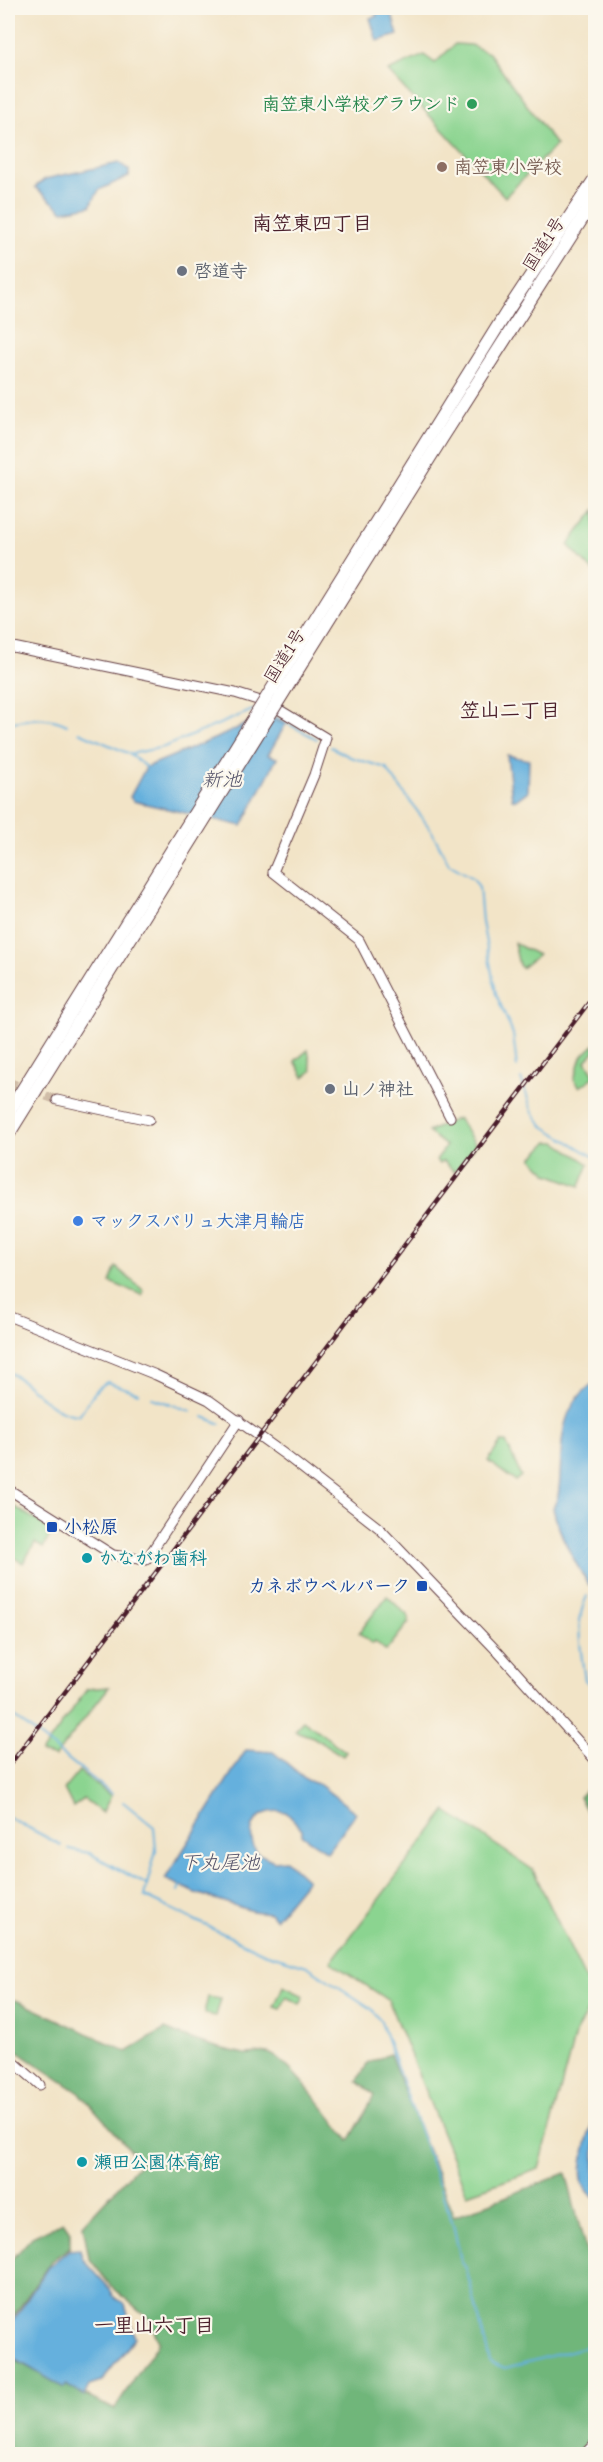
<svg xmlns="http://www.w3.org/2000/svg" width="603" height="2462" font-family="'Comic Neue','Klee One',sans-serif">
  <rect width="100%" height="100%" fill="#fbf7ec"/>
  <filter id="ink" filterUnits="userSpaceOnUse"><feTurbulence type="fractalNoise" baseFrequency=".0167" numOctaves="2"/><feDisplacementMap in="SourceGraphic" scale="12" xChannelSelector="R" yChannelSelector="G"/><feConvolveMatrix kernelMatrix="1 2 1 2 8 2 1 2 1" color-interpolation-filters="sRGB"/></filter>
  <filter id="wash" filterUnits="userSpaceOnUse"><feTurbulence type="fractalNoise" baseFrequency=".008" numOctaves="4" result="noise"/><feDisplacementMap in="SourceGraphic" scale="24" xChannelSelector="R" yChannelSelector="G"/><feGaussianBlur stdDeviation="1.35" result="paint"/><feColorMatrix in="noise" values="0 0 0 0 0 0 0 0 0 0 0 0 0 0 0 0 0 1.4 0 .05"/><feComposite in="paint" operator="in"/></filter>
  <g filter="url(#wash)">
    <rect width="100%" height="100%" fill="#f2e4c7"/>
    <g fill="#8bd490" stroke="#6a7a5e" stroke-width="1.5">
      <path d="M455 44 471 45 489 53 556 145 505 197 388 71 424 55 435 63Z"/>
      <path d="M595 510 596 567 593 571 568 545Z"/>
      <path d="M514 943 538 955 522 968 519 965Z"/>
      <path d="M594 1045 595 1050 586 1061 595 1076 580 1087 574 1079 581 1057Z"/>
      <path d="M308 1050 312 1071 304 1077 295 1061Z"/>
      <path d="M458 1118 476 1145 455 1172 443 1161 439 1164 436 1160 446 1146 428 1132Z"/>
      <path d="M548 1142H556L589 1164 580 1186 548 1174 532 1158Z"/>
      <path d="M116 1267 144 1291 142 1295 110 1282Z"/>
      <path d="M501 1442H506L521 1476 515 1481 488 1461Z"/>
      <path d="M8 1503 53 1530 43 1548 35 1543 23 1563 8 1554Z"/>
      <path d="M387 1596 408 1616 409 1622 386 1651 375 1641 372 1644 359 1633Z"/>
      <path d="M109 1687 55 1757 41 1753 87 1689Z"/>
      <path d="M303 1720 346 1752 343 1756 313 1737 295 1731Z"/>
      <path d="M79 1771 111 1796 102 1813 84 1799 73 1807 64 1789Z"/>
      <path d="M446 1811 533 1870 595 2000 576 2031 539 2169 467 2194 388 2000 331 1962Z"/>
      <path d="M283 1986 304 1996 300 2004 286 1997 281 2009 274 2007Z"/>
      <path d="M208 1997 221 1999 216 2016 204 2014Z"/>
    </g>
    <g fill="#70b67a" stroke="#5d6a52" stroke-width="1.5">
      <path d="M595 1780V1826L579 1797Z"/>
      <path d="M8 1999 18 2001 127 2052 165 2029C191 2040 216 2048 244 2054 252 2055 260 2051 268 2053 286 2057 337 2124 349 2141L375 2095 357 2081 368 2063 390 2054 454 2217 566 2173 595 2287V2454H8V2357L115 2409 159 2342 148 2318 110 2285 89 2258 83 2225 141 2162 81 2094 8 2045Z"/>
      <path d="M63 2222 70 2232V2247L51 2261 8 2325V2264L32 2237Z"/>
    </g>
    <g fill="#65b0dd" stroke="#586884" stroke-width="1.5">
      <path d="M390 8 398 35 377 41 370 18 377 16 375 10Z"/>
      <path d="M119 163 129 170V176L99 190 90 206 63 211 35 187 45 179Z"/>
      <path d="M263 716 286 724 268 755 277 758 242 826 133 801 130 797 146 767 221 736Z"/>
      <path d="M507 755 529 760 528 791 516 800 512 799Z"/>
      <path d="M595 1382V1585H589C574 1561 559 1535 553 1508 559 1498 559 1489 560 1477 562 1439 560 1406 595 1382Z"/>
      <path d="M246 1750 273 1752 307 1780 320 1785 356 1813 327 1852 302 1835V1829L286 1812C257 1807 243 1828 257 1853L274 1861 285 1860 307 1880 275 1919 270 1913 252 1911 196 1893 165 1879Z"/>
      <path d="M595 2113V2198C567 2183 590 2136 595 2113Z"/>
      <path d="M80 2249 82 2258 110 2289 114 2297 125 2305 135 2338 101 2382 89 2386 84 2396 66 2385 64 2388 8 2355V2329L48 2267 69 2250Z"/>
    </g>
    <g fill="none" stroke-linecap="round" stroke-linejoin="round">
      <g stroke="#65b0dd" stroke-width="2">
        <path d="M275 717 317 739"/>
        <path d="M8 723C28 719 48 715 67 725"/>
        <path d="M79 732 130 754 146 767"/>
        <path d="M331 747 350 757 386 768 431 830 449 864 473 878 479 887 482 922 496 994 513 1034 517 1067"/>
        <path d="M130 754 164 747 253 710"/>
        <path d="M521 1079 532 1111 543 1126 596 1158"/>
        <path d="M8 1372C34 1384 49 1414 79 1415L97 1389 107 1382 139 1393"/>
        <path d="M152 1398 191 1411"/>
        <path d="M204 1417 221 1424"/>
        <path d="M587 1596C574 1621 581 1652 585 1680L596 1689"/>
        <path d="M8 1714 20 1721 112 1794"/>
        <path d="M123 1802 154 1827 156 1850 144 1896 264 1953 307 1966 372 2009 381 2022 453 2224 461 2261 466 2268 490 2362 505 2368 596 2344"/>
        <path d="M8 1817 61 1845"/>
        <path d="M69 1849 89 1853 147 1885"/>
        <path d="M178 1891 180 1886"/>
      </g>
    </g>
  </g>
  <g filter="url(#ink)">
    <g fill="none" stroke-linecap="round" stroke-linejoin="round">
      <path stroke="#d0bda8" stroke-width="9" stroke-dasharray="9 4.5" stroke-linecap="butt" d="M8 1082 57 1100"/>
      <g stroke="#633d42" stroke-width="11">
        <g id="tertiary">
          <path d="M8 646 235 693 270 704 326 738 314 775 273 872 359 940 450 1117"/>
          <path d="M57 1100 149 1120"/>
          <path d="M8 1316 156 1375 209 1400 284 1454 379 1528 498 1652 596 1761"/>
          <path d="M8 1489 113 1555 146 1560 239 1420"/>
          <path d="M8 2057 40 2085"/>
        </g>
      </g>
      <g stroke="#633d42" stroke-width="16">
        <path id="motorway" d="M588 2454 596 2446"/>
      </g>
      <use href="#tertiary" stroke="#fff" stroke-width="9"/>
      <use href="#motorway" stroke="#fff" stroke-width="14"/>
      <g stroke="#4a1f2b" stroke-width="4.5">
        <path id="rail" d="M8 1767 596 993"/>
      </g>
      <use href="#rail" stroke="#fbf7ec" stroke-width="2" stroke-dasharray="7" stroke-linecap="butt"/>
      <g stroke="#633d42" stroke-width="14" stroke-linecap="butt">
        <g id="trunk-bridge">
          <path d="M8 1113 508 310 596 177"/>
          <path d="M8 1135 442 438 596 197"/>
        </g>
      </g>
      <use href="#trunk-bridge" stroke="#fff" stroke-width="12"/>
    </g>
  </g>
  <circle fill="#2e9e5b" stroke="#fbf7ec" stroke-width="2" cx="472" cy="104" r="6"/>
  <circle fill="#8d6e63" stroke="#fbf7ec" stroke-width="2" cx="442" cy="167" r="6"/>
  <g fill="#6b7280" stroke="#fbf7ec" stroke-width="2">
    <circle cx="182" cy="271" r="6"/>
    <circle cx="330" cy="1089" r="6"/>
  </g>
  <circle fill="#3f7fe0" stroke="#fbf7ec" stroke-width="2" cx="78" cy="1221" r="6"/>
  <g fill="#1a4fb4" stroke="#fbf7ec" stroke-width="2">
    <rect x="46" y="1521" width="12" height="12" rx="3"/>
    <rect x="416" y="1580" width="12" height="12" rx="3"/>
  </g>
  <g fill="#0f9aa8" stroke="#fbf7ec" stroke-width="2">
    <circle cx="87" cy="1558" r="6"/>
    <circle cx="82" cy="2162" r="6"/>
  </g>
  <g text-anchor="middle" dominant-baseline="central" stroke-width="4.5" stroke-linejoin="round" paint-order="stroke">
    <g font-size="18" font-weight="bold" fill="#27864d" stroke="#fbf7ec" text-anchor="end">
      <text x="460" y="104">南笠東小学校グラウンド</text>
    </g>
    <g font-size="18" font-weight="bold" fill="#785e54" stroke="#fbf7ec" text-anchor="start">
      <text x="454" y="167">南笠東小学校</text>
    </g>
    <g font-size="18" fill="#4a1f2b" stroke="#fbf7ec">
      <text transform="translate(544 244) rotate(-57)">国道1号</text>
      <text transform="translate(285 656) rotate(-58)">国道1号</text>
    </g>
    <g font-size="18" font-weight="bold" fill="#5b616d" stroke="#fbf7ec" text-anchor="start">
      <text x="194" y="271">啓道寺</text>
      <text x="342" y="1089">山ノ神社</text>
    </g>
    <g font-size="18" font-weight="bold" fill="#366cbe" stroke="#fbf7ec" text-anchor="start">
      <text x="90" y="1221">マックスバリュ大津月輪店</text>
    </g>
    <g font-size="18" font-weight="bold" fill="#164399" stroke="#fbf7ec" text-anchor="start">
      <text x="64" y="1527">小松原</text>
      <text x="410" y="1586" text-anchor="end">カネボウベルパーク</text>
    </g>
    <g font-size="18" font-weight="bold" fill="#0d838f" stroke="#fbf7ec" text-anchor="start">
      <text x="99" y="1558">かながわ歯科</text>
      <text x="94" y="2162">瀬田公園体育館</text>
    </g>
    <g font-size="20" font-weight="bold" fill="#4a1f2b" stroke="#fbf7ec">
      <text x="312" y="223">南笠東四丁目</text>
      <text x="510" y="710">笠山二丁目</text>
      <text x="154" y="2325">一里山六丁目</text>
    </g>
    <g font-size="20" font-style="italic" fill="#535269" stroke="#fbf7ec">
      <text x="222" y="779">新池</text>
      <text x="220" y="1862">下丸尾池</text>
    </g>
  </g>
  <rect width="603" height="2462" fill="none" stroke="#fbf7ec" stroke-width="30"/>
</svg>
